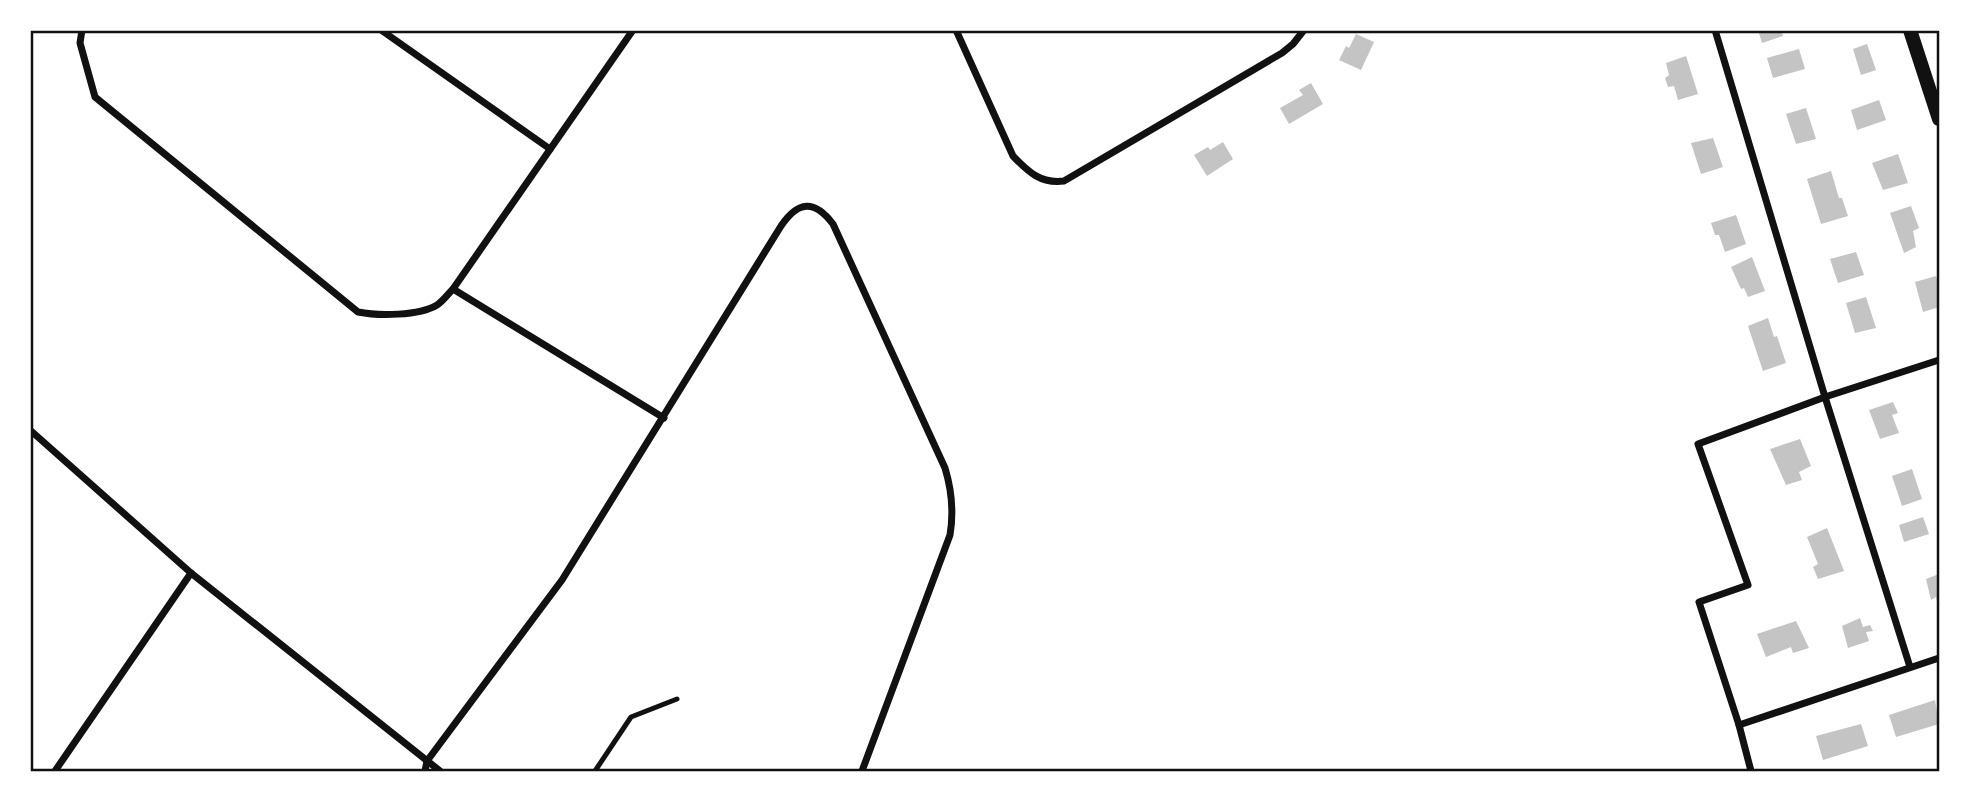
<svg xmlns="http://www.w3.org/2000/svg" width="1969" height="801" font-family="Karla,sans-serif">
  <rect width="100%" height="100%" fill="#fff"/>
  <g fill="#c4c4c4">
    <path d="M1758 30H1781L1783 36 1762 43Z"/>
    <path d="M1356 34 1374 42 1361 70 1339 60 1346 46 1349 48Z"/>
    <path d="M1867 44 1876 70 1861 75 1853 49Z"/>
    <path d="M1799 49 1805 69 1773 78 1767 58Z"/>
    <path d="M1686 56 1698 94 1678 100 1674 86 1668 87 1665 78 1669 75 1666 63Z"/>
    <path d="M1311 83 1323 104 1289 124 1280 108 1303 95 1299 90Z"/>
    <path d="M1879 100 1886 120 1857 130 1851 110Z"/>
    <path d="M1806 108 1816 139 1796 144 1786 114Z"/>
    <path d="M1713 138 1723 167 1701 174 1691 143Z"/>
    <path d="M1223 142 1233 159 1207 176 1194 155 1208 147 1210 150Z"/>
    <path d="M1898 154 1908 183 1883 190 1872 163Z"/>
    <path d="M1831 171 1839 198H1842L1848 216 1821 224 1807 179Z"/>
    <path d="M1911 206 1919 228 1913 231 1916 247 1904 253 1890 213Z"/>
    <path d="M1736 215 1746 244 1725 252 1719 235H1715L1711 223Z"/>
    <path d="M1856 252 1864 275 1838 283 1830 259Z"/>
    <path d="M1752 257 1765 291 1748 297 1744 288 1741 289 1731 267Z"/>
    <path d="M1936 276 1939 288V307L1923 312 1915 282Z"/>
    <path d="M1866 297 1876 328 1855 333 1846 303Z"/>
    <path d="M1768 318 1774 337 1777 336 1786 363 1763 371 1748 326Z"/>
    <path d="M1893 402 1898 413 1892 415 1899 433 1880 439 1869 410Z"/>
    <path d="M1800 439 1811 466 1799 472 1802 480 1786 485 1770 449Z"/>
    <path d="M1912 469 1922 499 1902 506 1892 476Z"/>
    <path d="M1923 517 1929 534 1904 542 1899 525Z"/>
    <path d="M1827 528 1844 571 1818 579 1813 567 1818 564 1807 537Z"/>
    <path d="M1939 574V605L1938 606 1936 597 1931 600 1926 579Z"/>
    <path d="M1860 618 1863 627 1870 625 1873 631 1866 632 1869 641 1848 648 1842 626Z"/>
    <path d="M1796 621 1809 648 1793 653 1791 647 1766 657 1757 634Z"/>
    <path d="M1935 700 1939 724 1896 737 1889 715Z"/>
    <path d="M1861 724 1868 746 1823 760 1816 736Z"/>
  </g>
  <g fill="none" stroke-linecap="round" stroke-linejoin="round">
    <path stroke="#111" stroke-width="5" d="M595 771 631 717 677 699"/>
    <g stroke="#111" stroke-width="7">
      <path d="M82 30 80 43 95 97 358 312C378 316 419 316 437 305 443 301 448 294 453 289L633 30"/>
      <path d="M381 30 550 149"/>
      <path d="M956 30 1013 156C1028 172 1041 184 1064 181L1282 53 1293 44 1304 30"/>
      <path d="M1715 30 1825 397 1910 667"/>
      <path d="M453 289 664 418"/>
      <path d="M30 430 191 573 440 771"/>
      <path d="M1739 725 1939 658"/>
      <path d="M55 771 191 573"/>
      <path d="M425 771 427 761 562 580 781 226C798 201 814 199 833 224L945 468C952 491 954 511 950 535L862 771"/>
      <path d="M1751 771 1739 725 1699 602 1748 585 1698 444 1825 397 1939 360"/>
    </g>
    <path stroke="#111" stroke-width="14" d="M1910 30 1939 119"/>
  </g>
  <rect width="1969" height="801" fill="none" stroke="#ffffff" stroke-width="63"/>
  <rect x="32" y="32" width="1906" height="738" fill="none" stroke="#111" stroke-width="2.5"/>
</svg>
